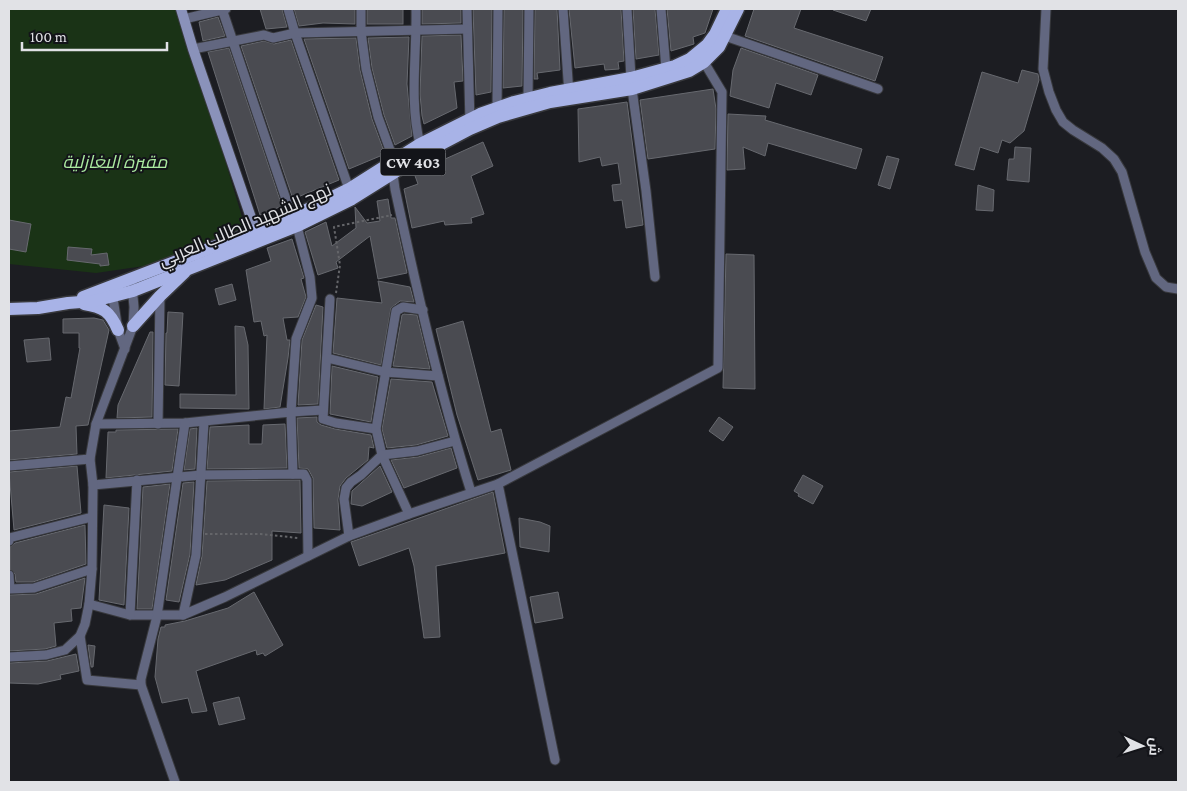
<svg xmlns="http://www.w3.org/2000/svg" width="1187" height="791" font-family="'Crimson Pro',Cairo,serif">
  <rect width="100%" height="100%" fill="#1c1d22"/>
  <path fill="#1a3316" d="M9 9H180L245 227 151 265 96 273 9 264Z"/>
  <g fill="#4a4b51" stroke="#67696f">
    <path d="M260 9H282L287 27 266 29Z"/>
    <path d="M294 9H355V24L323 23 299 26Z"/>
    <rect x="367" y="9" width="36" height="15"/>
    <path d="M422 9H461V23L422 24Z"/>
    <path d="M473 9H492L491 92 476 95Z"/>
    <path d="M504 9H523L522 86 503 88Z"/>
    <path d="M535 9H557L560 70 537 73 538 79H534Z"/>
    <path d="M569 9H621L624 61 618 62 619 69 605 70 604 64 575 68Z"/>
    <path d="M633 9H655L659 55 636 59Z"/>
    <path d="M667 9H713L705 33 693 37 694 44 671 51Z"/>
    <path d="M754 9H801L794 28 883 57 875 81 745 36Z"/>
    <path d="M834 9H871L866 21 833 10Z"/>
    <path d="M218 17 225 36 203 41 199 22Z"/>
    <path d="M461 35 463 81 454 82 457 108 424 124 422 116 420 94 422 36Z"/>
    <path d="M409 37 407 84 412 136 395 145 384 115 372 68 368 38Z"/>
    <path d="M356 38 360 70 372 119 385 154 349 169 304 39Z"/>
    <path d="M291 40 339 180 293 199 241 46 264 41 274 44Z"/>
    <path d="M229 48 282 206 260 215 208 52Z"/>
    <path d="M741 48 818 75 811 95 776 83 769 108 730 96 733 70Z"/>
    <path d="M1022 70 1038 74 1039 80 1024 131 1010 143 1002 140 998 153 980 147 974 170 955 165 982 72 1018 83Z"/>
    <path d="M713 89 716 109 715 149 648 159 640 100Z"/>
    <path d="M627 102 643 225 626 228 622 200 614 201 612 185 621 184 618 163 602 166 600 157 579 162 578 109Z"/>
    <path d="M728 114 766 116 765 120 862 149 856 169 768 143 765 156 743 147 745 169 727 170Z"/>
    <path d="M483 142 493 166 471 176 484 214 471 218 472 223 445 225 444 221 412 228 404 189 418 184 414 173Z"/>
    <path d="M1015 147 1031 148 1029 182 1007 180 1009 159H1014Z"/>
    <path d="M887 156 899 159 890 189 878 185Z"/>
    <path d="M978 185 994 190 993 211 976 210Z"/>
    <path d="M388 199 391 218H395L407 273 378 279 370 236 336 262 338 268 318 275 305 232 326 222 332 246 356 228 355 207 367 223 380 221 377 201Z"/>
    <path d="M9 220 31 224 26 252 9 249Z"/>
    <path d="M292 239 304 278 301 279 306 297 298 317 283 318 287 340H290L288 358 280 407 264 409 267 335 264 336 261 321 254 322 246 270 271 261 267 248Z"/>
    <path d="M68 247 92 249 91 255 107 253 109 265 100 266V264L67 260Z"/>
    <path d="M726 254 754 255 755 389 723 388Z"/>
    <path d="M378 281 410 287 414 302 400 301 391 308 381 365 333 353 337 298 382 303Z"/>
    <path d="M232 284 236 300 219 305 215 289Z"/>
    <path d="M316 305 323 307 318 404 298 405 302 340Z"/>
    <path d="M168 312 183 313 179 386 165 385 166 333H167Z"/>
    <path d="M404 314 417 315 430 369 393 366 402 315Z"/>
    <path d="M94 318 103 320 109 330 88 425 76 426 77 454 9 460V431L60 427 66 397 71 398 80 348H79V333H63V319Z"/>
    <path d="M463 321 491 432 501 429 511 470 478 480 457 415 436 329Z"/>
    <path d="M235 326 244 327 248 345 249 409 180 408V394L236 395Z"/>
    <path d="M150 332H153L152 417 117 418 118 405Z"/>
    <path d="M49 338 51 360 27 362 24 340Z"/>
    <path d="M332 366 378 377 371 422 330 414Z"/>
    <path d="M391 379 432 382 448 436 416 445 387 448 382 429Z"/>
    <path d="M317 417V422L321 425 335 429 371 435 374 448 369 447 368 460 346 478 340 486 338 500 340 530 314 528 313 478 308 469 299 468 297 418Z"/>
    <path d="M719 417 733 427 723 441 709 431Z"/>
    <path d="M285 424 287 468 207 469 210 427 249 425V444H262L263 425Z"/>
    <path d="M197 428 195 469 184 470 190 429Z"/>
    <path d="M178 429 172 471 106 478 108 432H116V430Z"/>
    <path d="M451 448 457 468 404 488 391 460 418 457Z"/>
    <path d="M77 466 81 513 14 530 9 472Z"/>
    <path d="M380 466 392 492 362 506 351 504 352 491Z"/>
    <path d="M803 475 823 486 813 504 798 496 799 494 794 491Z"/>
    <path d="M300 480 301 533 272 531V560L225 580 196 585 202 556 207 481Z"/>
    <path d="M194 482 190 554 179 602 166 600 183 483Z"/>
    <path d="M170 484 152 609H137L143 487Z"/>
    <path d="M493 492 505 553 436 566 440 637 424 638 414 566 409 548 359 566 351 542Z"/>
    <path d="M104 505 129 508 124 605 99 600Z"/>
    <path d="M519 518 540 522 550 526 549 552 520 547Z"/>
    <path d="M85 525 86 564 33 582H16L15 574 10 569V547L15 543Z"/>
    <path d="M85 578 81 608 71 609 72 621 54 623 56 646 45 649 9 651V595L36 594Z"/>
    <path d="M254 592 283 645 265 656 263 653 257 655 256 650 196 671 207 711 192 713 188 698 162 703 155 677 158 639 161 627H165V625L185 621 228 608Z"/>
    <path d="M558 592 563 618 535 623 530 597Z"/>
    <path d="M88 645 95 646 93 667H91Z"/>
    <path d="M76 654 79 671 60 675 61 679 38 684 9 683V663L47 661Z"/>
    <path d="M239 697 245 719 219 725 213 703Z"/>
  </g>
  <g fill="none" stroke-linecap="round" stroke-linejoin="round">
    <g stroke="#38393d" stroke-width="11">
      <g id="street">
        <path d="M222 9 292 217"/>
        <path d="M288 9 295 33 349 189"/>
        <path d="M361 9V31L366 69 378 117 394 161 393 174 395 189C417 291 440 393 471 492"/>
        <path d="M416 9C417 51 409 103 420 144"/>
        <path d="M467 9 470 123"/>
        <path d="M563 9 569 94"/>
        <path d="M627 9 631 78"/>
        <path d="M661 9 666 69"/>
        <path d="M1046 9 1043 69 1049 92 1056 110 1063 122 1073 130 1102 148 1114 159 1122 172 1145 252 1156 278 1166 287 1178 289"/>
        <path d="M184 19 226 9"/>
        <path d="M725 36 878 89"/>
        <path d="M193 49 264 35 273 38 295 33 467 29"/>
        <path d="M632 89 646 191 655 277"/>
        <path d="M528 98 529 9"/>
        <path d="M497 107 498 9"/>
        <path d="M112 292 118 330 125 349"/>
        <path d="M330 299 323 419 336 423 376 429"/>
        <path d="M327 358 385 372 438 376"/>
        <path d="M96 424 185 423 291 412 296 339 312 298 310 277 297 226"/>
        <path d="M158 424 160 296"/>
        <path d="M9 466 90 459"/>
        <path d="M293 474 291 412 323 410"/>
        <path d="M498 484 555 760"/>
        <path d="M93 485 201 475 304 474 307 480 308 556"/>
        <path d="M409 514 382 455 376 429 396 311 403 307 423 310"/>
        <path d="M349 536 344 499 346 488 351 482 361 475 382 455 417 451 455 441"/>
        <path d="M9 541V538L92 517"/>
        <path d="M9 575 10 589 34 588 92 569"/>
        <path d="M89 604 130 615H183L225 597 349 536 409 514 498 484 718 368 722 92 704 62"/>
        <path d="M130 615 137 480"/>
        <path d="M183 615 196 555 204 422"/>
        <path d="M80 636 87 680 141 685"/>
        <path d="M9 657 46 655 65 650 80 636 85 624 89 604 92 569 93 485 90 459 96 424 133 326 134 307 132 286"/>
        <path d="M175 782 141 685V679L157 616 185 423"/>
      </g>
    </g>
    <g stroke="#38393d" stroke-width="12">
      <path id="secondary" d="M181 9 193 49 258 238"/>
    </g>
    <g stroke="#38393d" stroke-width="15">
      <g id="primary">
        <path d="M83 297 292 217 349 189 420 144 480 114 514 102 550 93 631 78 675 66 690 59 707 45 715 34 727 9"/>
        <path d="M84 304C104 307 110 312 118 330"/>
        <path d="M9 309 38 308 68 303 94 301 133 291 297 226 352 199 432 149 470 129 498 117 550 102 632 89 689 71 704 62 719 47 738 9"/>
        <path d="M133 326 160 296 185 272"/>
      </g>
    </g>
    <g stroke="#646569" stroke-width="2" stroke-dasharray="2.5 2.5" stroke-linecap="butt">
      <path d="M336 293 340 265 334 227 392 215"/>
      <path d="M205 534H261L298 538"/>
    </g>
    <use href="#street" stroke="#626780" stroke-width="9"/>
    <use href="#secondary" stroke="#8a92ba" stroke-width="10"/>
    <use href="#primary" stroke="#a8b3e7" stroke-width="12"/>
  </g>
  <g text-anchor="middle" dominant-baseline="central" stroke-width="4" stroke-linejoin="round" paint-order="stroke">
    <rect fill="#131419" stroke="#a3a4a8" stroke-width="1" x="380.5" y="148.5" width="65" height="27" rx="4"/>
    <g font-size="16" font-weight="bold" fill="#e1e2e6">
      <text x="413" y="162">CW 403</text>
    </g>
    <g font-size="18" font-style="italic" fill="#abeaa0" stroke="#131419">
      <text x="115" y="162">مقبرة البغازلية</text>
    </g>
    <g font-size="18" fill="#e1e2e6" stroke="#131419">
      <text transform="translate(245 225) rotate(-23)">نهج الشهيد الطالب العربي</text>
    </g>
  </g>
  <rect width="1187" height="791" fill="none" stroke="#e1e2e6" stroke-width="20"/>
  <g transform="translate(1142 746) rotate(94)" stroke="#131419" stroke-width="4" paint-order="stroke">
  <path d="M0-4L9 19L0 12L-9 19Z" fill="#e1e2e6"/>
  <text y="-8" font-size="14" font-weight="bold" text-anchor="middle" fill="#e1e2e6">ش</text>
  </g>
  <path d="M22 42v8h145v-8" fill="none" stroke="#e1e2e6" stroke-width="2.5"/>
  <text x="30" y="42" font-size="15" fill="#e1e2e6" stroke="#131419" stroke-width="4" paint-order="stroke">100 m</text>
</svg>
